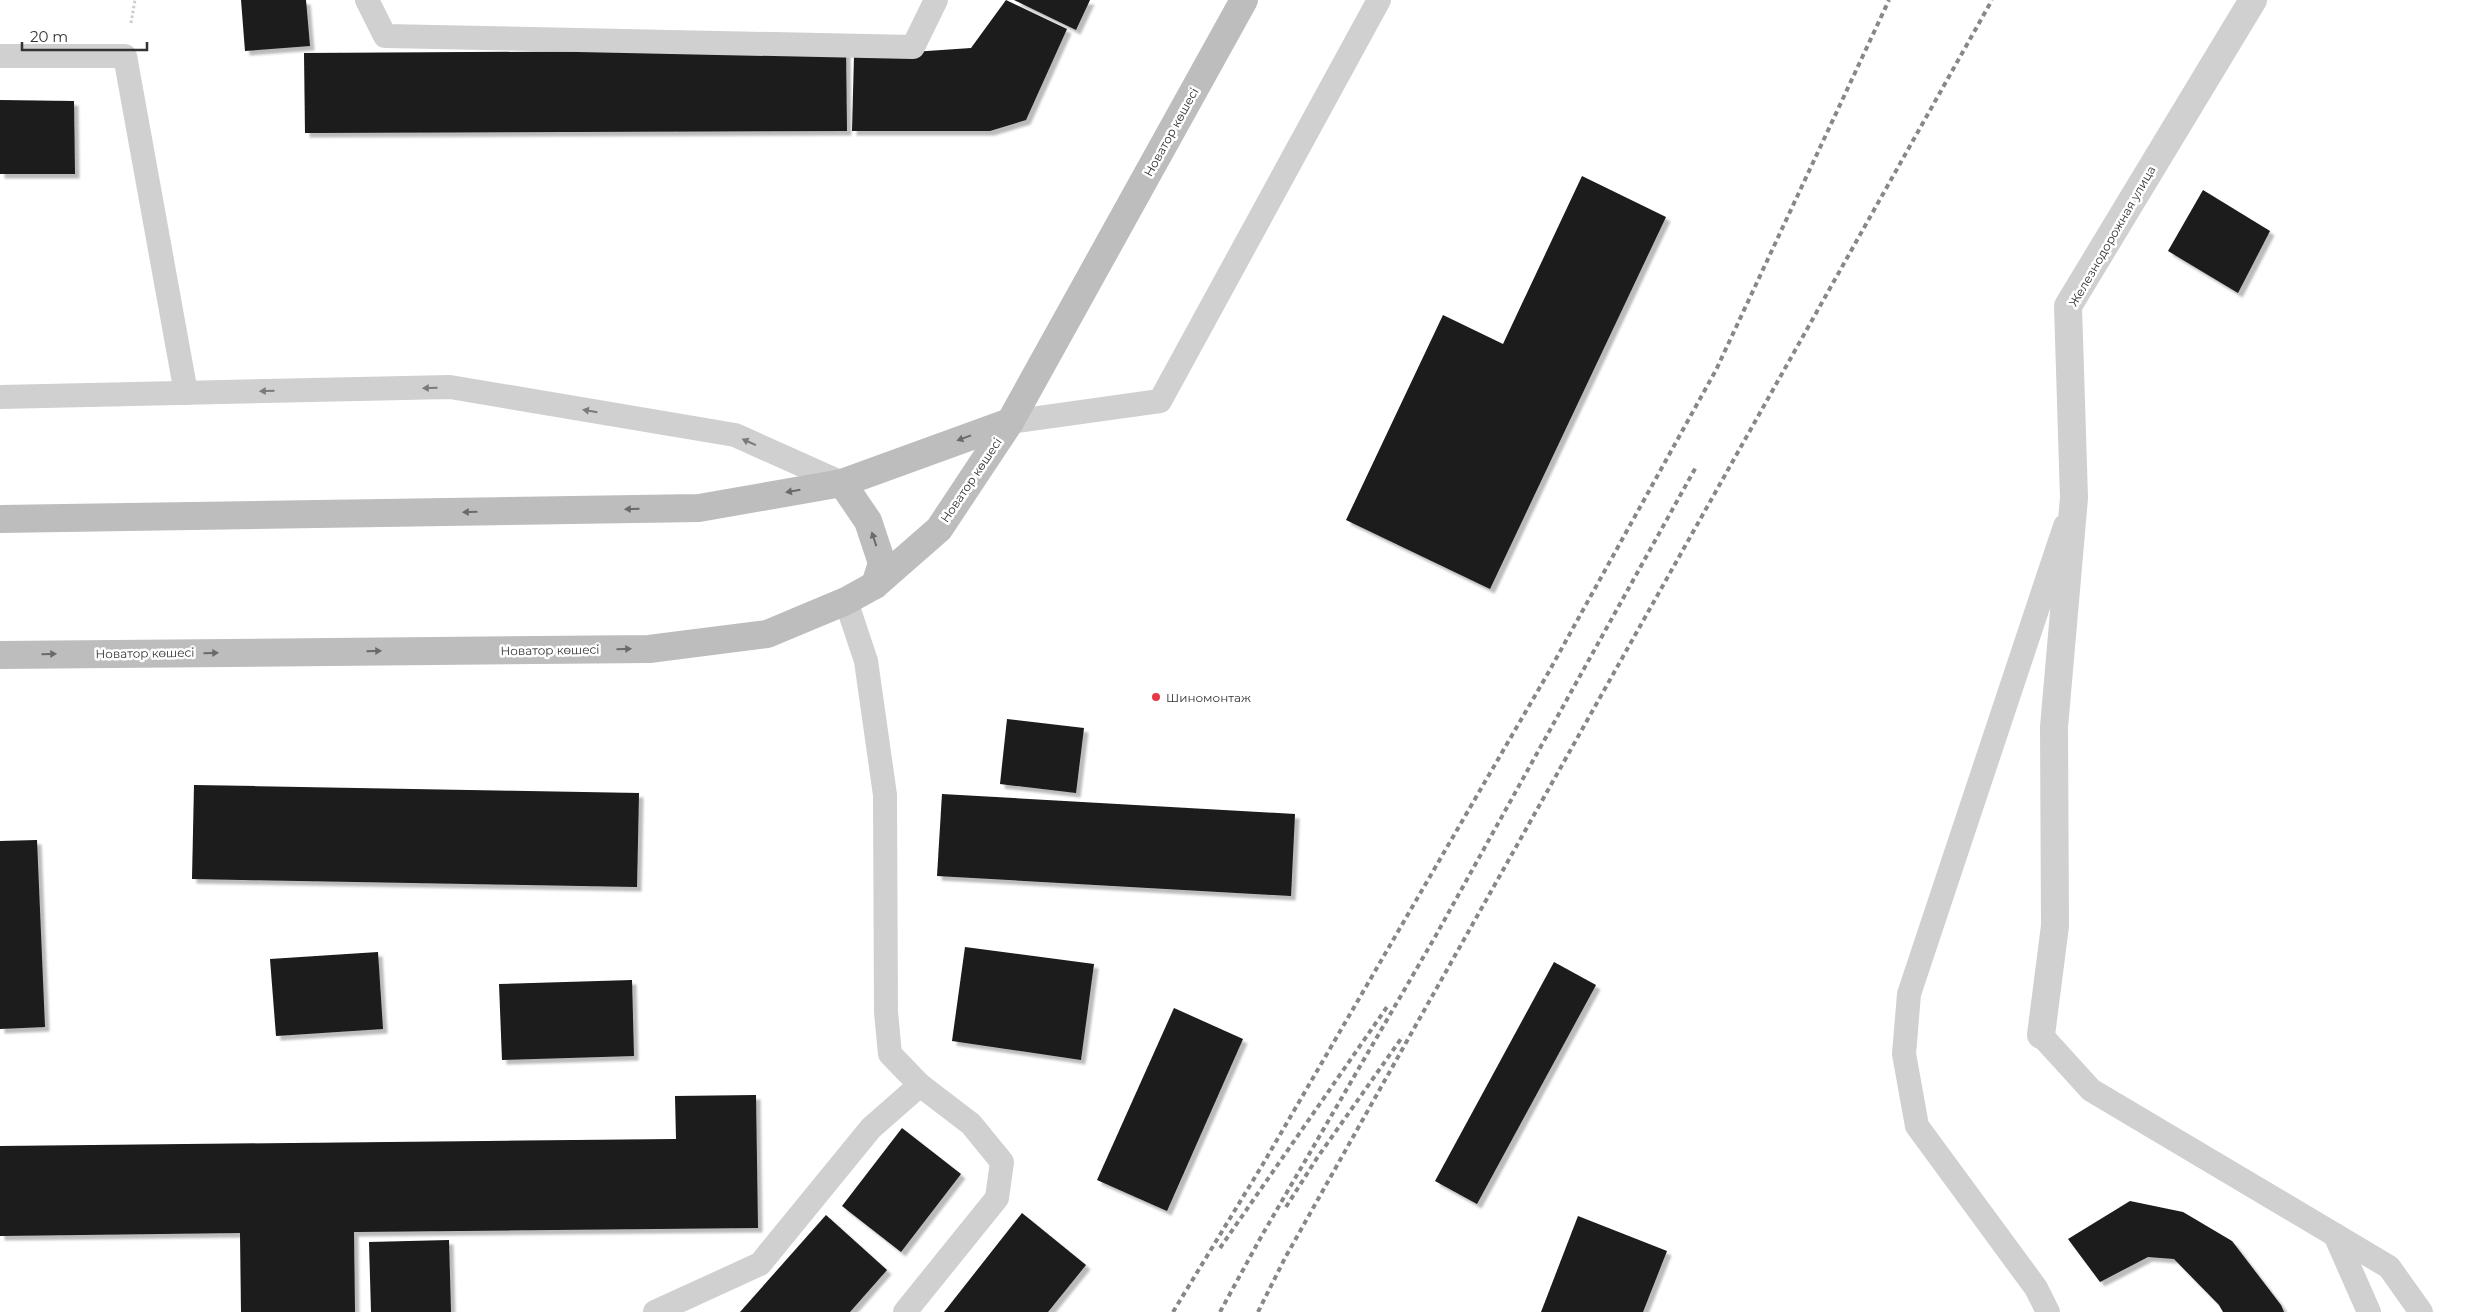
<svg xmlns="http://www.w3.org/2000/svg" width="2481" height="1312" font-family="Montserrat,sans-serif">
  <defs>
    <filter id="shadow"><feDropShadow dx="4.5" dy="4.5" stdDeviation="1" flood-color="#0004"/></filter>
  </defs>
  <rect width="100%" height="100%" fill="#fff"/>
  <g fill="#1a1a1a" filter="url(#shadow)">
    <path d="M241 0H306L310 46 245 51Z"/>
    <path d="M1006 0 1067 29 1026 120 990 131H852L854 56 971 48Z"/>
    <path d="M1014 0H1090L1076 30Z"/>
    <path d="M846 50 847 131 305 133 304 53Z"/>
    <path d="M0 100 74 101 75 174H0Z"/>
    <path d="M1582 176 1666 217 1490 589 1346 520 1443 315 1503 344Z"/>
    <path d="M2203 190 2270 231 2238 293 2168 251Z"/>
    <path d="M1007 719 1084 728 1076 793 1000 784Z"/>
    <path d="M194 785 639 793 637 887 192 879Z"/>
    <path d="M942 794 1295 814 1291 896 937 876Z"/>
    <path d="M37 840 45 1027 0 1029V841Z"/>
    <path d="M965 947 1094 964 1081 1060 952 1041Z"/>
    <path d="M378 952 383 1029 276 1036 270 959Z"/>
    <path d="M1554 962 1596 985 1477 1204 1435 1181Z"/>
    <path d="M632 980 634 1056 502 1060 499 984Z"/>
    <path d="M1174 1008 1243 1039 1167 1211 1097 1180Z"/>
    <path d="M756 1095 758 1228 354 1232 355 1312H241L240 1233 0 1236V1146L676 1139 675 1096Z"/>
    <path d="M902 1128 961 1174 901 1252 842 1206Z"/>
    <path d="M2130 1201 2183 1212 2232 1241 2281 1305 2284 1312H2223L2219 1305 2174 1259 2148 1257 2100 1282 2068 1239Z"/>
    <path d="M1022 1213 1086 1265 1048 1312H944Z"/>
    <path d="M826 1215 887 1270 850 1312H740Z"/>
    <path d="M1578 1216 1667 1251 1643 1312H1541Z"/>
    <path d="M449 1240 451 1312H371L369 1242Z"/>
  </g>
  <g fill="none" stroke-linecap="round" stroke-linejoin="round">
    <path stroke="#cdcdcd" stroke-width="3" stroke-dasharray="2.5 2.5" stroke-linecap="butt" d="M131 23 135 0"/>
    <g stroke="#d0d0d0" stroke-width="24">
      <path d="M367 0 385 36 913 47 936 0"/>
      <path d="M0 56H125L186 393"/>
      <path d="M0 397 450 387 735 435 842 483"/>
      <path d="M1010 422 1160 401 1379 0"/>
      <path d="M846 601 866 661 885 795 886 1012 890 1054 920 1085 971 1124 1002 1162 997 1198 905 1312"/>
      <path d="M2041 1035 2091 1090 2389 1267 2421 1312"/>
      <path d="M2335 1235 2369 1312"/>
      <path d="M655 1312 760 1264 871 1128 920 1085"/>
      <path d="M2048 1312 2036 1288 1917 1126 1904 1054 1909 994 2065 526"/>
    </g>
    <path stroke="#d0d0d0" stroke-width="28" d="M2041 1035 2055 926 2054 727 2074 498 2068 306 2253 0"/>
    <g stroke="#bdbdbd" stroke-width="28">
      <path d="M842 483 868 521 882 563 875 585"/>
      <path d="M0 519 699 508 842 483 1010 422"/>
      <path d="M0 655 649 649 767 634 846 601 875 585 939 529 1010 422 1244 0"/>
    </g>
    <g stroke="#888" stroke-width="4" stroke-dasharray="5 4" stroke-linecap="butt">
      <path d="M1286 1207 1317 1158 1403 1036"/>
      <path d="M1220 1248 1389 1004"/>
      <path d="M1173 1312 1263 1164 1547 675 1716 370 1889 0"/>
      <path d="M1220 1312 1261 1237 1435 937 1696 467"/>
      <path d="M1258 1312 1285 1258 1992 0"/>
    </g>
  </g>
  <defs><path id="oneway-solid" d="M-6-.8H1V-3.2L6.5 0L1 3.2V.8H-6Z" transform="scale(1.25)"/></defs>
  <g fill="#7a7a7a">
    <use href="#oneway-solid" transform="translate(430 388) rotate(179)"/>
    <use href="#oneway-solid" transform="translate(267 391) rotate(179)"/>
    <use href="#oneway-solid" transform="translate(590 411) rotate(-170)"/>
    <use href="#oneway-solid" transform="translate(749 442) rotate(-156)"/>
  </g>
  <g fill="#6a6a6a">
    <use href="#oneway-solid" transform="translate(964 438) rotate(160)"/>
    <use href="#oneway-solid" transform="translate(793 491) rotate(170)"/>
    <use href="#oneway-solid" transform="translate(632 509) rotate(179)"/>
    <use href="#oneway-solid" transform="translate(470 512) rotate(179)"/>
    <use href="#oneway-solid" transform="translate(874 539) rotate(-108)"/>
    <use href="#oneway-solid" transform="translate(624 649) rotate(-1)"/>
    <use href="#oneway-solid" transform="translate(374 651) rotate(-1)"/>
    <use href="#oneway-solid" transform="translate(211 653) rotate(-1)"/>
    <use href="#oneway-solid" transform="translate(49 654) rotate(-1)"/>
  </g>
  <circle fill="#e63946" stroke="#fff" stroke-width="2" cx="1156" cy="697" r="5"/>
  <g text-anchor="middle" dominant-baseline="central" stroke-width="5" stroke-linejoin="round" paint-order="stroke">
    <g font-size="12" fill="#333" stroke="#fff">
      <text transform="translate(1171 132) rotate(-61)">Новатор көшесі</text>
      <text transform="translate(2112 236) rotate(-60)">Железнодорожная улица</text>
      <text transform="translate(971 480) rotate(-56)">Новатор көшесі</text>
      <text transform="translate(550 650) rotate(-1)">Новатор көшесі</text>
      <text transform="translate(145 653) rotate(-1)">Новатор көшесі</text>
    </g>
    <g font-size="12" fill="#333" stroke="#fff" text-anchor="start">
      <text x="1166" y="697">Шиномонтаж</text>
    </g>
  </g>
  <path d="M22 42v8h125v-8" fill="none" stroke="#333333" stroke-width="2.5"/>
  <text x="30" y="42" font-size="15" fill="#333333" stroke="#ffffff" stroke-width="4" paint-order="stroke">20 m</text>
</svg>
